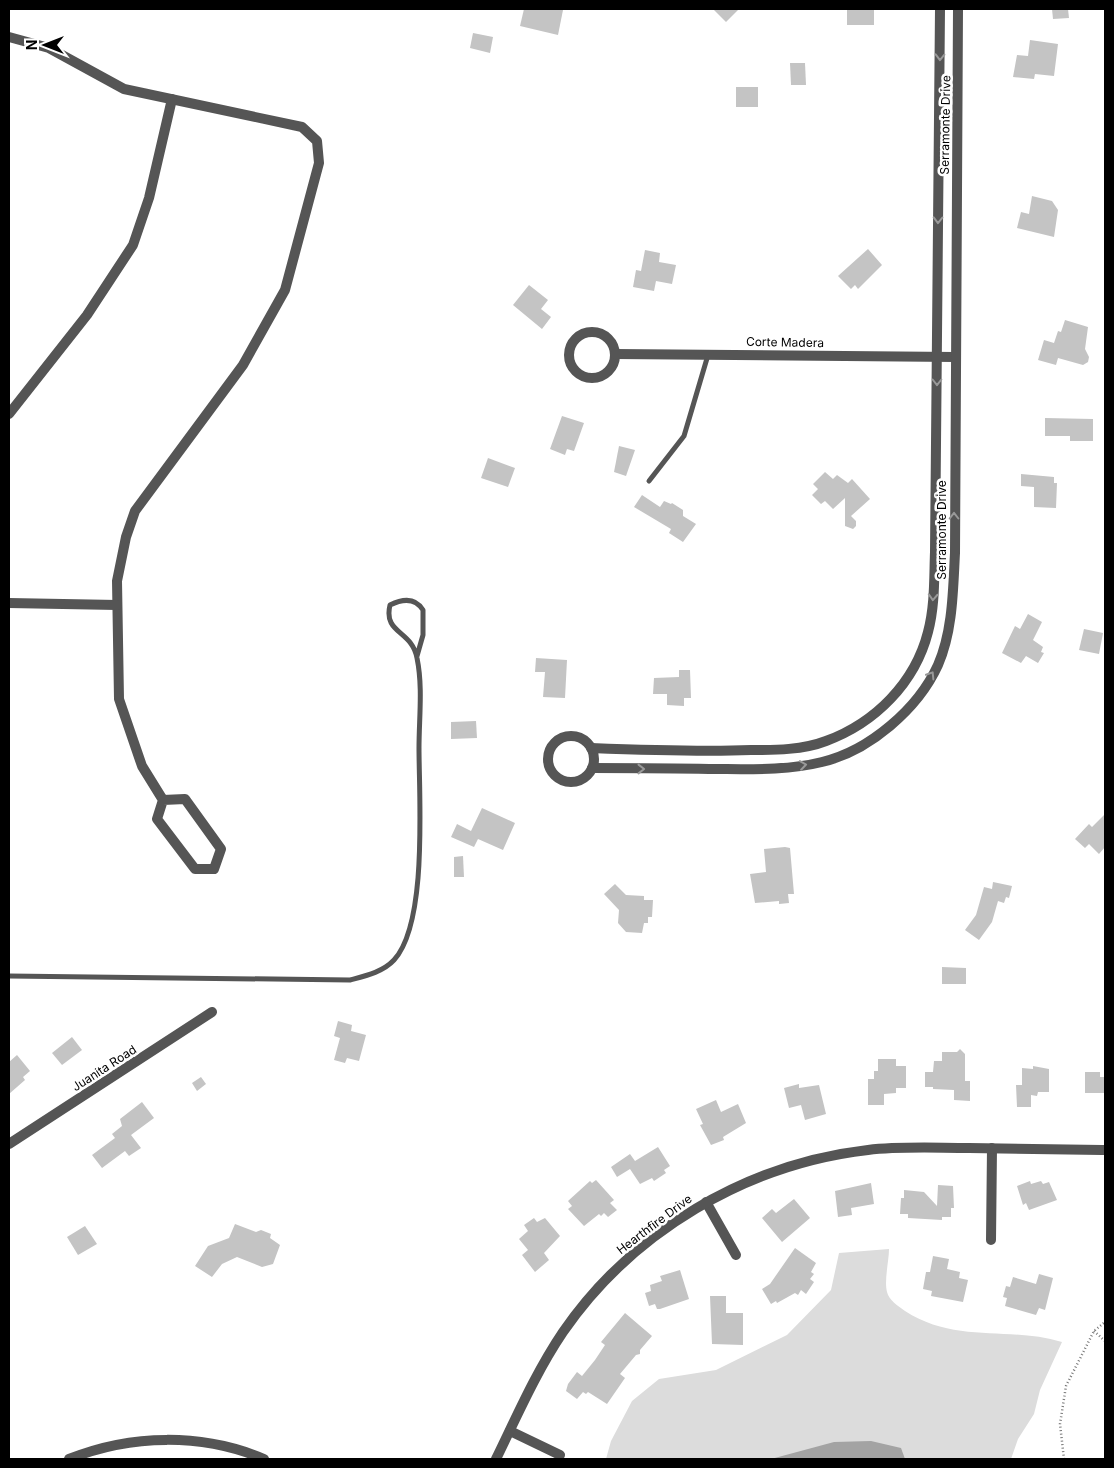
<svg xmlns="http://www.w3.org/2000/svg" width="1114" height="1468" font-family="Inter,sans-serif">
  <rect width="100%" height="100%" fill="#fff"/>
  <path fill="#dcdcdc" d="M889 1249C889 1261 884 1280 887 1292 889 1300 898 1306 905 1311 956 1344 1008 1326 1062 1342L1040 1390 1034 1414 1018 1439 1011 1459H606L611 1441 632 1401 659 1379 716 1370 787 1335 831 1290 839 1253Z"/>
  <path fill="#a3a3a3" d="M871 1441 901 1448 905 1459H771L834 1442Z"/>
  <g fill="#c4c4c4">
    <path d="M524 9 563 10 558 35 520 26Z"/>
    <path d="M713 9H739L726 22Z"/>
    <rect x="847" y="9" width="27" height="16"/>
    <path d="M1052 9H1068L1069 18 1053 19Z"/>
    <path d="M473 33 493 37 490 53 470 48Z"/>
    <path d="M1030 40 1058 44 1054 76 1035 74 1034 79 1013 77 1017 55 1028 56Z"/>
    <path d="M790 63H805L806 85H791Z"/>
    <rect x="736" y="87" width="22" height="20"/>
    <path d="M1032 196 1052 201 1058 210 1054 237 1017 228 1021 212 1029 214Z"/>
    <path d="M868 249 882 265 858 289 855 285 851 289 838 276Z"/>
    <path d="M645 250 660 253 659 262 676 265 672 284 656 281 654 291 633 287 636 270 641 271Z"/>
    <path d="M529 285 548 300 541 309 551 317 542 329 513 305Z"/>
    <path d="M1065 320 1088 327 1085 349 1089 357 1088 362 1083 365 1058 358 1056 365 1038 360 1044 340 1054 343 1058 331 1061 332Z"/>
    <path d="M562 416 584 423 574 451 567 449 565 455 550 449Z"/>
    <path d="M1045 418 1093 419V441H1070V436H1045Z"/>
    <path d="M619 446 635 450 626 476 614 472Z"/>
    <path d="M488 458 515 468 508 487 481 478Z"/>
    <path d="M825 472 833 479 837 475 848 483 852 479 870 499 851 516 856 521V526L853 529 845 526V498L833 509 825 501 821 504 812 495 818 489 813 484Z"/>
    <path d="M1021 474 1054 477V483H1057L1056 508 1034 507V487L1021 486Z"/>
    <path d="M642 495 660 507 664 501 671 504 672 503 683 510V516L696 524 683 542 669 533 671 529 634 507Z"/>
    <path d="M1028 614 1042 622 1033 640 1043 647 1041 652 1044 653 1038 663 1026 656 1021 663 1002 653 1015 626 1020 629Z"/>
    <path d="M1084 629 1103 633 1099 654 1079 650Z"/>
    <path d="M536 658 567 660 565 698 543 697 545 672H535Z"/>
    <path d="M679 670H690L691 698H684V706L667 705V694H653L654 678 679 677Z"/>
    <path d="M476 721 477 738 451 739V722Z"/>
    <path d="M482 808 515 823 503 850 478 839 474 847 451 837 457 824 471 831Z"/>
    <path d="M1105 814V847L1099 854 1089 844 1085 848 1075 839 1089 824 1092 827Z"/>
    <path d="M785 847 790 848 794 894H788L789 903 779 904V901L755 903 750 874 766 872 764 849Z"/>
    <path d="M463 856 464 877H454V857Z"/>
    <path d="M993 882 1012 886 1009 898 1006 897 1004 903 998 901 992 922 979 940 965 930 976 915 984 887 992 889Z"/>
    <path d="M615 884 626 895 644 896V900H653L652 917H648V923H644L642 933 626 932 618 923 619 910 604 894Z"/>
    <path d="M942 967 966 968V984H942Z"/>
    <path d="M338 1021 352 1025 351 1031 366 1035 359 1061 347 1058 345 1063 334 1060 340 1038 334 1036Z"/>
    <path d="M72 1037 82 1050 62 1065 52 1053Z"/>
    <path d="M960 1049 965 1054V1081H970V1101L954 1100V1090L933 1089V1087H925V1072H933L934 1061H942V1052H957Z"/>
    <path d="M17 1055 30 1071 23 1077 25 1080 9 1094V1062Z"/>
    <path d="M878 1059H896V1066H906V1088H896V1093L884 1094V1105H868V1079H874V1071H878Z"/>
    <path d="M1033 1066 1049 1069V1092H1038L1037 1096 1031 1095V1107H1017L1016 1085H1022V1068L1033 1069Z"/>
    <path d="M1085 1072H1100V1077H1105V1093H1085Z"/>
    <path d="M201 1077 206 1084 197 1091 192 1083Z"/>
    <path d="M799 1084V1088L819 1085 826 1114 805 1120 801 1105 789 1108 784 1088Z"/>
    <path d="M716 1100 721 1112 738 1104 746 1123 723 1137 724 1140 711 1145 700 1125 703 1124 696 1109Z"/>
    <path d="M142 1102 154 1118 131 1135 141 1148 129 1156 125 1151 102 1168 92 1155 115 1138 112 1134 122 1126 120 1119Z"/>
    <path d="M658 1147 670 1166 664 1170 666 1173 654 1181 652 1178 640 1184 630 1169 617 1177 611 1167 630 1154 635 1161Z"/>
    <path d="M596 1180 614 1200 610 1203 617 1210 608 1217 604 1213 601 1216 599 1214 584 1226 568 1209 572 1206 568 1201 590 1181 592 1183Z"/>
    <path d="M1030 1181 1031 1184 1041 1181 1043 1184 1049 1182 1057 1200 1029 1210 1026 1203 1023 1205 1017 1186Z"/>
    <path d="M871 1183 874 1204 851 1208 852 1215 838 1217 835 1191Z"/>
    <path d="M938 1185 953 1186 954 1208H951V1217H942V1220L908 1218V1214H900L901 1198H904V1190L924 1192 937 1206Z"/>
    <path d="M794 1199 810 1218 782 1242 762 1218 772 1209 776 1213Z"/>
    <path d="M534 1218 537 1222 545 1218 560 1236 544 1253 549 1260 535 1272 522 1255 528 1250 519 1239 528 1231 524 1225Z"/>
    <path d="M235 1224 256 1232 261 1230 271 1234 270 1238 280 1245 273 1264 262 1267 237 1257 222 1264 212 1277 195 1266 208 1246 229 1238Z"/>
    <path d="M85 1226 97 1244 78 1255 67 1237Z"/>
    <path d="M795 1248 816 1263 811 1272 814 1274 810 1279 814 1282 806 1294 801 1290 798 1295 795 1293 777 1303 776 1301 771 1304 762 1289 770 1284Z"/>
    <path d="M933 1256 949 1259 947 1269 960 1272 959 1278 968 1280 963 1302 931 1296 932 1291 923 1289 926 1272H930Z"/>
    <path d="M680 1270 689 1299 660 1309H657L655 1304 649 1306 645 1293 651 1291 650 1285 662 1281 660 1276Z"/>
    <path d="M1039 1274 1053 1278 1045 1310 1039 1308 1036 1315 1005 1306 1007 1298 1003 1297 1006 1286 1010 1287 1013 1277 1036 1284Z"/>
    <path d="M710 1296H726V1313H743V1345L712 1344Z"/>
    <path d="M625 1313 652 1336 640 1350V1354L636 1355 620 1374 625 1378 607 1404 588 1392 586 1394 583 1392 577 1399 566 1391 568 1384 577 1372 582 1376 595 1360 605 1345 601 1342Z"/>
  </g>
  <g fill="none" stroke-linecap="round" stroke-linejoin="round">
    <g stroke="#777" stroke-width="2.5" stroke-dasharray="1 2.5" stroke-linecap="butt">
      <path d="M1094 1331 1105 1341"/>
      <path d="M1064 1459 1060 1424 1066 1386 1094 1331 1105 1322"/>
    </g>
    <g stroke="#555" stroke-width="5">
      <path d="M649 481 684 436 708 355"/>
      <path d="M9 976 350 980C365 976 383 972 394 960 428 923 419 798 419 748 419 718 423 687 417 658 412 630 383 634 390 605 402 599 415 597 423 610V635L417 656"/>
    </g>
    <g stroke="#555" stroke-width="10">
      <path d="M9 37 49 48 124 89 302 127 317 141 319 163 285 290 243 365 135 511 126 537 117 581 119 699 142 766 163 800 157 819 195 869H214L221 849 185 799 163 800"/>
      <circle cx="592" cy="355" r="23"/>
      <path d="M615 354 955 357"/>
      <path d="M9 414 87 315 133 245 149 198 172 99"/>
      <path d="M9 603 117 605"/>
      <circle cx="571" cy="759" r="23"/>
      <path d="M591 748C644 750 698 752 751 750 775 750 803 750 826 741 875 723 915 683 928 632 935 606 934 578 935 552L940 9"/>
      <path d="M592 768C631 768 670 768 709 769 747 769 786 771 822 762 869 751 918 709 938 665 953 631 953 589 955 553L958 9"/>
      <path d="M9 1144 212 1012"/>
      <path d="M706 1202 736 1255"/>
      <path d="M991 1240 992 1148"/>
      <path d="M510 1431 560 1455"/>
      <path d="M69 1459C131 1434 202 1433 264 1459"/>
      <path d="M496 1459C517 1416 536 1372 563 1332 632 1232 746 1164 868 1150 901 1146 935 1148 969 1148 1015 1149 1060 1149 1105 1150"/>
    </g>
  </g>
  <defs><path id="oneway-chevron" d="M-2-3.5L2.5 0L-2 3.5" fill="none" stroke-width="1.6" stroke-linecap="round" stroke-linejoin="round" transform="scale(1.25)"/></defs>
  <g stroke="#999">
    <use href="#oneway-chevron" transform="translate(940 57) rotate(91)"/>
    <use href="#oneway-chevron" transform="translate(938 220) rotate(91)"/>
    <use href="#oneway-chevron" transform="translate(937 382) rotate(90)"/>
    <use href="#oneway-chevron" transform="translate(954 516) rotate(-90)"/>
    <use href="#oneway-chevron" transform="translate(933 597) rotate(93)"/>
    <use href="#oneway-chevron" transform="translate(931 675) rotate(-58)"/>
    <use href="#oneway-chevron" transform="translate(803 765) rotate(-8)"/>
    <use href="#oneway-chevron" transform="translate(641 769)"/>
  </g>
  <g text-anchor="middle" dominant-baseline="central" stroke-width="5" stroke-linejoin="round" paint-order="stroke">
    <g font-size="12" fill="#000" stroke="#fff">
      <text transform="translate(945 125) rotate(-89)">Serramonte Drive</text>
      <text transform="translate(785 342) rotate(1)">Corte Madera</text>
      <text transform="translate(941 530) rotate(-90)">Serramonte Drive</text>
      <text transform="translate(104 1068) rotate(-33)">Juanita Road</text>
      <text transform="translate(654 1224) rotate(-37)">Hearthfire Drive</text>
    </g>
  </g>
  <rect width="1114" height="1468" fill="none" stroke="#000000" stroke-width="20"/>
  <g transform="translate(45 45) rotate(270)" stroke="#ffffff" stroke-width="4" paint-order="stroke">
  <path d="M0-4L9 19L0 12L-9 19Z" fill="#000000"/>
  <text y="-8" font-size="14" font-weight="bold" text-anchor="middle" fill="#000000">N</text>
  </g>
</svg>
